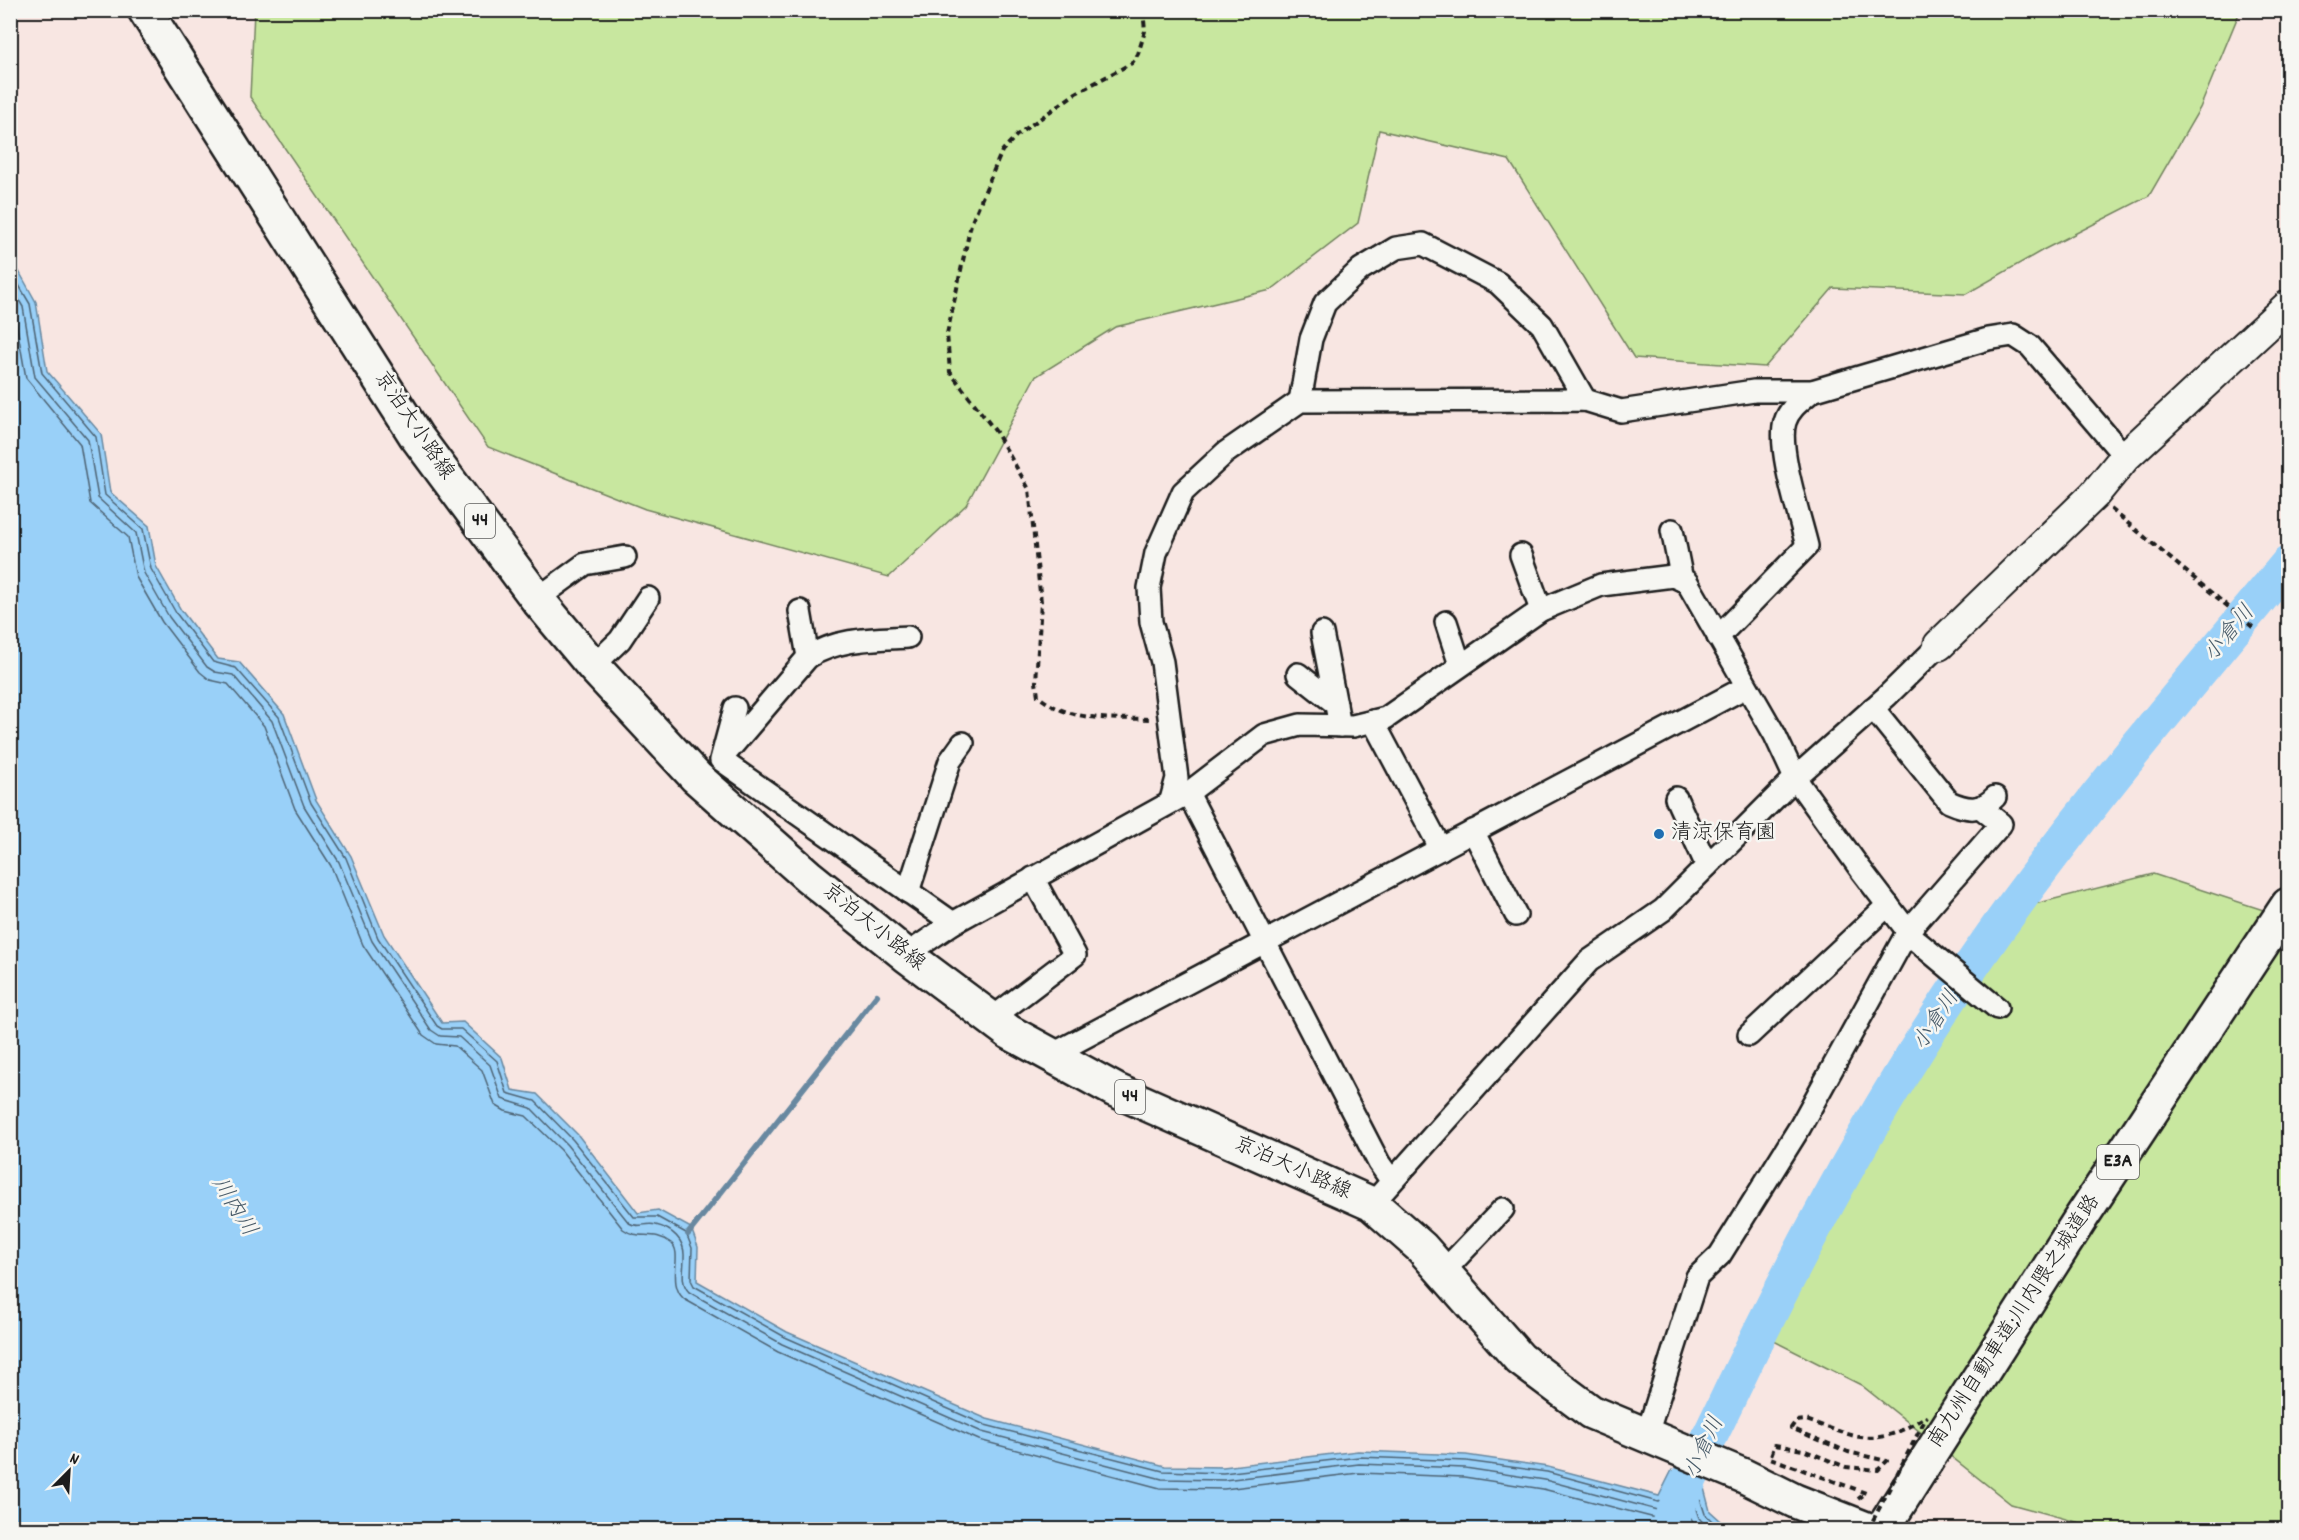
<svg xmlns="http://www.w3.org/2000/svg" width="2299" height="1540" font-family="Dekko,'Klee One',sans-serif">
  <rect width="100%" height="100%" fill="#f8e6e2"/>
  <filter id="ink" filterUnits="userSpaceOnUse"><feTurbulence type="fractalNoise" baseFrequency=".0167" numOctaves="2"/><feDisplacementMap in="SourceGraphic" scale="12" xChannelSelector="R" yChannelSelector="G"/><feConvolveMatrix kernelMatrix="1 2 1 2 8 2 1 2 1" color-interpolation-filters="sRGB"/></filter>
  <g filter="url(#ink)">
    <g fill="#c8e79f" stroke="#72825e" stroke-width="1.5">
      <path d="M254 11 2240 10V11L2200 108 2149 196 2043 250 1966 294 1833 288 1765 367 1634 358 1509 160 1379 130 1358 223 1271 290 1115 327 1035 377 966 505 889 577 645 509 488 447 250 97Z"/>
      <path d="M2153 874 2288 918V1529H2102L2011 1504 1861 1385 1762 1335 2003 912Z"/>
    </g>
    <path fill="#99d0f8" stroke="#6788a0" stroke-width="1.5" d="M11 257 36 302 47 371 101 434 110 492 149 526 156 566 181 610 218 659 239 662 284 714 316 800 351 856 384 935 442 1023 463 1022 502 1058 512 1090 537 1094 578 1135 638 1213 658 1210 691 1228 698 1247 697 1281 787 1332 987 1419 1165 1466 1223 1467 1358 1451 1466 1455 1548 1467 1659 1496 1672 1470 1704 1488 1710 1511 1730 1529H11Z"/>
    <g fill="none" stroke-linecap="round" stroke-linejoin="round">
      <g stroke="#4e6474" stroke-width="1.5">
        <path d="M10 270 30 304 42 373 96 437 105 495 143 529 151 569 176 613 213 662 236 668 279 717 311 803 346 858 378 938 437 1026 442 1029H461L497 1061 507 1093 535 1101 573 1140 634 1217H657L686 1233 692 1248 691 1280 694 1286 785 1337 985 1425 1163 1471 1223 1473 1359 1457 1466 1461 1547 1472 1658 1502 1664 1500 1677 1480 1698 1492 1705 1514 1721 1530"/>
        <path d="M10 285 23 307 35 377 88 440 98 498 136 533 144 573 169 617 207 667 215 672 233 675 272 721 304 806 339 862 372 941 431 1030 440 1036 459 1037 490 1065 502 1099 531 1108 567 1145 629 1223C639 1229 646 1222 656 1225 672 1229 685 1240 684 1257 684 1269 680 1283 689 1292L782 1344 982 1432 1162 1479 1224 1480 1359 1464 1465 1468 1545 1480 1657 1510 1668 1506 1680 1490 1692 1497 1699 1518 1710 1530"/>
        <path d="M10 304 14 310 26 378 80 444 90 503 128 537 136 577 162 622 200 672 210 680 228 684 264 726 295 809 331 866 363 945 423 1035 436 1044 455 1046 482 1070 495 1105 505 1111 526 1116 561 1150 623 1229C639 1241 653 1229 671 1243 684 1253 666 1283 684 1299L778 1352 979 1440 1160 1488 1224 1489 1359 1473 1464 1477 1543 1489 1655 1518 1669 1516 1683 1504 1697 1530"/>
      </g>
      <path stroke="#6788a0" stroke-width="6" d="M688 1234 877 995"/>
      <path stroke="#99d0f8" stroke-width="36" d="M1667 1530C1687 1481 1711 1435 1733 1388 1814 1219 1905 1054 2016 903 2102 786 2196 675 2288 564"/>
      <g stroke="#1c1c1c" stroke-width="26">
        <g id="street">
          <path d="M1300 401 1311 339 1325 303 1361 269 1396 248 1423 244 1498 283 1542 325 1585 400"/>
          <path d="M1672 530 1682 580"/>
          <path d="M1521 555 1541 610"/>
          <path d="M537 599 585 564 625 557"/>
          <path d="M1446 622 1460 665"/>
          <path d="M1322 633 1340 726"/>
          <path d="M1718 637 1807 546C1800 517 1777 448 1785 422 1789 408 1802 400 1812 391"/>
          <path d="M808 657C839 638 873 639 908 637"/>
          <path d="M593 666 620 640 648 598"/>
          <path d="M1298 674 1336 704"/>
          <path d="M735 708 721 760 953 923"/>
          <path d="M1873 708 1949 802C1967 810 1981 812 1995 797"/>
          <path d="M1373 721 1441 849"/>
          <path d="M727 752 808 657 800 611"/>
          <path d="M1188 793 1379 1163 1391 1180"/>
          <path d="M1676 798 1707 866"/>
          <path d="M1171 800 1177 778 1162 662 1151 622 1149 588 1156 553 1183 492 1225 453 1300 401 1585 400 1621 411 1754 391H1812L1988 339 2013 335 2030 346 2125 457"/>
          <path d="M1473 831 1516 915"/>
          <path d="M908 892 950 761 963 743"/>
          <path d="M906 955 953 923 1188 793 1264 735 1300 725 1353 726 1386 718 1541 610 1601 585 1673 576 1687 582 1775 735 1795 778 1861 870 1913 938 1997 1008"/>
          <path d="M991 1019 1075 955 1033 878"/>
          <path d="M1749 1035 1888 905"/>
          <path d="M1051 1055 1746 687"/>
          <path d="M1372 1204 1589 961 1663 910 1795 778 1887 696 1939 645"/>
          <path d="M1443 1272 1503 1209"/>
          <path d="M1646 1437 1697 1277 1720 1255 1800 1127 1908 931 2001 824 1980 807"/>
        </g>
      </g>
      <g stroke="#1c1c1c" stroke-width="34">
        <path id="secondary" d="M1939 645 2094 495 2125 457 2288 306"/>
      </g>
      <g stroke="#1c1c1c" stroke-width="38">
        <path id="primary" d="M145 10 416 436 537 599 593 666 696 777 808 876 906 955 1009 1032 1115 1090 1372 1204 1422 1248 1520 1359 1591 1412 1744 1476 1795 1501 1869 1530"/>
      </g>
      <g stroke="#1c1c1c" stroke-width="38">
        <path id="highway" d="M1882 1530 2079 1221 2288 905"/>
      </g>
      <g stroke="#1c1c1c" stroke-width="4" stroke-dasharray="6 4.5" stroke-linecap="butt">
        <path d="M1143 10 1145 31 1138 54 1132 63 1076 93 1017 135 1002 151 971 224 947 334 950 372 996 432 1029 489 1041 602 1036 682 1038 696C1070 723 1112 718 1151 719"/>
        <path d="M2111 509 2255 629"/>
        <path d="M1858 1499 1866 1493 1770 1458 1775 1445 1803 1450 1846 1467 1878 1470 1887 1461 1848 1452 1791 1428 1796 1421 1806 1420C1858 1437 1872 1450 1922 1419"/>
      </g>
      <use href="#street" stroke="#f6f6f2" stroke-width="21"/>
      <use href="#secondary" stroke="#f6f6f2" stroke-width="30"/>
      <use href="#primary" stroke="#f6f6f2" stroke-width="33"/>
      <use href="#highway" stroke="#f6f6f2" stroke-width="33"/>
      <path stroke="#1c1c1c" stroke-width="4" stroke-dasharray="6 4.5" stroke-linecap="butt" d="M1868 1530 1927 1416"/>
    </g>
  </g>
  <circle fill="#1f6fb2" stroke="#f6f6f2" stroke-width="2" cx="1659" cy="834" r="6"/>
  <g text-anchor="middle" dominant-baseline="central" stroke-width="5" stroke-linejoin="round" paint-order="stroke">
    <g fill="#f6f6f2" stroke="#5d5d5c" stroke-width="1.5">
      <rect x="465" y="504" width="30" height="34" rx="4.5"/>
      <rect x="1115" y="1080" width="30" height="34" rx="4.5"/>
      <rect x="2097" y="1145" width="42" height="34" rx="4.5"/>
    </g>
    <g font-size="20" font-weight="bold" fill="#1c1c1c">
      <text x="480" y="521">44</text>
      <text x="1130" y="1097">44</text>
      <text x="2118" y="1162">E3A</text>
    </g>
    <g font-size="21" fill="#1c1c1c" stroke="#f6f6f2">
      <text transform="translate(413 426) rotate(56)">京泊大小路線</text>
      <text transform="translate(873 928) rotate(39)">京泊大小路線</text>
      <text transform="translate(1292 1169) rotate(24)">京泊大小路線</text>
      <text transform="translate(2015 1322) rotate(-57)">南九州自動車道;川内隈之城道路</text>
    </g>
    <g font-size="21" fill="#1c1c1c" stroke="#f6f6f2" text-anchor="start">
      <text x="1671" y="834">清涼保育園</text>
    </g>
    <g font-size="22" font-style="italic" fill="#485b69" stroke="#f6f6f2">
      <text transform="translate(2230 634) rotate(-50)">小倉川</text>
      <text transform="translate(1937 1021) rotate(-57)">小倉川</text>
      <text transform="translate(233 1207) rotate(58)">川内川</text>
      <text transform="translate(1705 1448) rotate(-65)">小倉川</text>
    </g>
  </g>
  <rect width="2299" height="1540" fill="none" stroke="#f6f6f2" stroke-width="36"/>
  <rect x="18" y="18" width="2263" height="1504" fill="none" stroke="#1c1c1c" stroke-width="2" filter="url(#ink)"/>
  <g transform="translate(69 1471) rotate(24)" stroke="#f6f6f2" stroke-width="4.5" paint-order="stroke">
  <path d="M0-4.5L10 22L0 15L-10 22Z" fill="#1c1c1c"/>
  <text y="-9" font-size="16" font-weight="bold" text-anchor="middle" fill="#1c1c1c">N</text>
  </g>
</svg>
